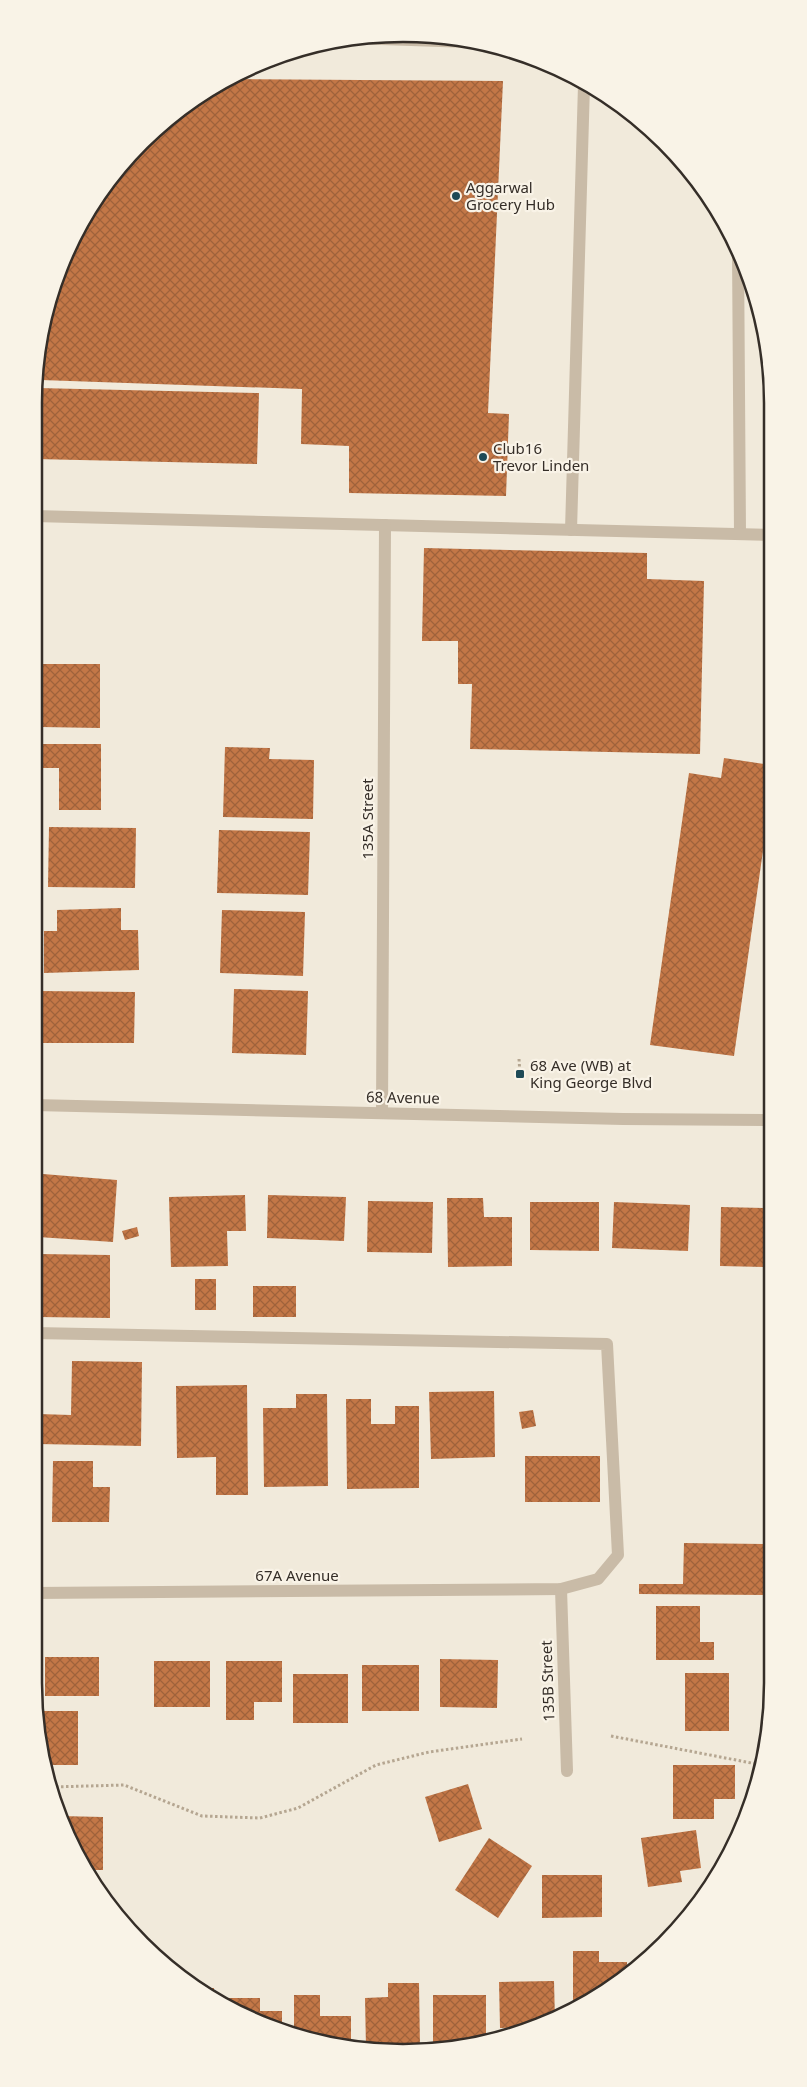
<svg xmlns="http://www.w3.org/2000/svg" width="807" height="2087" font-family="'Noto Sans',sans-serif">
  <defs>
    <pattern id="building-cross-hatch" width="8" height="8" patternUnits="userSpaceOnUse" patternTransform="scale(1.25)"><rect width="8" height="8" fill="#c37747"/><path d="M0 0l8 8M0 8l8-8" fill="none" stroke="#9f623b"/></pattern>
  </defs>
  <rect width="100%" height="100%" fill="#f1eadb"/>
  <g fill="url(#building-cross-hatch)">
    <path d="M227 79 503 81 488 413 509 414 506 496 349 493V446L301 444 302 389 41 380 42 343 46 308 72 240 110 178 160 125 219 83Z"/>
    <path d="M37 388 259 393 257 464 35 459Z"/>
    <path d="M424 548 647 553V579L704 581 700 754 470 749 472 684H458V641H422Z"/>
    <path d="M41 664H100V728L41 727Z"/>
    <path d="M39 744H101V810H59V768H39Z"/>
    <path d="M225 747 270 748 269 759 314 760 313 819 223 817Z"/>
    <path d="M724 758 771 765V794L734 1056 650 1045 689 773 721 778Z"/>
    <path d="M49 827 136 828 135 888 48 887Z"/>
    <path d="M219 830 310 832 308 895 217 893Z"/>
    <path d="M121 908V930H138L139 970 44 973V931H57V910Z"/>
    <path d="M222 910 305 912 303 976 220 973Z"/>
    <path d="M234 989 308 991 306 1055 232 1053Z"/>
    <path d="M38 991 135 992 134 1043H38Z"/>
    <path d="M43 1174 117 1180 113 1242 38 1237Z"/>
    <path d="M245 1195 246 1231H227L228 1266 171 1267 169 1197Z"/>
    <path d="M268 1195 346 1197 344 1241 267 1238Z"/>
    <path d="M447 1198H483L484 1217H512V1266L448 1267Z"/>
    <path d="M368 1201 433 1202 432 1253 367 1252Z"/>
    <path d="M530 1202H599V1251L530 1250Z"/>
    <path d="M614 1202 690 1205 688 1251 612 1248Z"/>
    <path d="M721 1207 769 1208 768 1267 720 1266Z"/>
    <path d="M137 1227 139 1236 125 1240 122 1231Z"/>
    <path d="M39 1254 110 1255V1318L39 1317Z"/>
    <rect x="195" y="1279" width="21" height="31"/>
    <rect x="253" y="1286" width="43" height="31"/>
    <path d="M72 1361 142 1362 141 1446 38 1444V1414L71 1415Z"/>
    <path d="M247 1385 248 1495H216V1457L177 1458 176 1386Z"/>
    <path d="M494 1391 495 1457 431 1459 429 1392Z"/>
    <path d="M296 1394H327L328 1486 264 1487 263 1408H296Z"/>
    <path d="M346 1399H371V1424H395V1406H419V1488L347 1489Z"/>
    <path d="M533 1410 536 1426 522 1429 519 1412Z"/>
    <rect x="525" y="1456" width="75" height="46"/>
    <path d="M53 1461H93V1487H110L109 1522H52Z"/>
    <path d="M684 1543 773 1544V1595L639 1594V1584H683Z"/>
    <path d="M656 1606H700V1642H714V1660H656Z"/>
    <rect x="45" y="1657" width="54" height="39"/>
    <path d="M440 1659 498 1660 497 1708 440 1707Z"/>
    <rect x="154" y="1661" width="56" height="46"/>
    <path d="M226 1661H282V1702H254V1720H226Z"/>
    <rect x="362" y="1665" width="57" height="46"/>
    <rect x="685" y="1673" width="44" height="58"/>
    <rect x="293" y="1674" width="55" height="49"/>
    <path d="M38 1711H78V1765H47Z"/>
    <path d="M673 1765H735V1799H714V1819H673Z"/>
    <path d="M468 1784 482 1829 439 1842 425 1797Z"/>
    <path d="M60 1816 103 1817V1870H84Z"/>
    <path d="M696 1830 701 1868 680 1871 682 1882 648 1887 641 1838Z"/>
    <path d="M489 1838 532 1866 498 1918 455 1890Z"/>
    <path d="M542 1875H602V1917L542 1918Z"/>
    <path d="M93 1882H100V1892Z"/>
    <path d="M573 1951H599V1962H627V1973L609 1991 577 2008H573Z"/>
    <path d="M554 1981 555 2020 538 2027 500 2028 499 1982Z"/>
    <path d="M388 1983H419L420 2047 366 2048 365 1998 388 1997Z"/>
    <path d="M199 1988H214V2000L200 1988Z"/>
    <path d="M294 1995H320V2016H351V2049L294 2036Z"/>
    <path d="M433 1995H486V2043L476 2046 433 2048Z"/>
    <path d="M228 1998H260V2011H282V2032L228 2008Z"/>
  </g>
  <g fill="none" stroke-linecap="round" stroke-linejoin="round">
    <g stroke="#b5a691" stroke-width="3" stroke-dasharray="2.5 2.5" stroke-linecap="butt">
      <path d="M519 1059 520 1074"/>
      <path d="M611 1736 762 1765"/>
      <path d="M51 1787 124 1785 202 1816 260 1818 298 1808 376 1765 429 1752 522 1739"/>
    </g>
    <g stroke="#c9bba7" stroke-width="12">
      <path d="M352 38 470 42"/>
      <path d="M738 250 740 534"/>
      <path d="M34 516 770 535"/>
      <path d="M571 530 584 85"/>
      <path d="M34 1105 623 1119 772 1120"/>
      <path d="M382 1113 385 525"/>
      <path d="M34 1333 607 1344 618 1555 598 1579 561 1589 34 1593"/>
      <path d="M561 1589 567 1771"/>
    </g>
  </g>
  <g fill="#1e4a56" stroke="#f9f3e7" stroke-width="2">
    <circle cx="456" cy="196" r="5"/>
    <circle cx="483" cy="457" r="5"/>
    <rect x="515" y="1069" width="10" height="10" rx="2.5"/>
  </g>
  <g text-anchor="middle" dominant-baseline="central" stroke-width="4.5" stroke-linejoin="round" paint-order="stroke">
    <g font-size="15" fill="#352e28" stroke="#f9f3e7" text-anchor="start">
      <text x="466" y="187">Aggarwal<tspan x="466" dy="17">Grocery Hub</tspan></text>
      <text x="493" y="448">Club16<tspan x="493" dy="17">Trevor Linden</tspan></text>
      <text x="530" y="1065">68 Ave (WB) at<tspan x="530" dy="17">King George Blvd</tspan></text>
    </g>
    <g font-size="15" fill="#352e28" stroke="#f9f3e7">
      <text transform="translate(367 819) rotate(-90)">135A Street</text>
      <text transform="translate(403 1097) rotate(1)">68 Avenue</text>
      <text x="297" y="1575">67A Avenue</text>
      <text transform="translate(547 1681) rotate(-92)">135B Street</text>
    </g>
  </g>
  <path d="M0 0H807V2087H0ZM403 42H403A361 361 0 0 1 764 403V1683A361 361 0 0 1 403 2044H403A361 361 0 0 1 42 1683V403A361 361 0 0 1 403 42Z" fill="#f9f3e7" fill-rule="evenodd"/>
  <path fill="none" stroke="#352e28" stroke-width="2.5" d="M403 42H403A361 361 0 0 1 764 403V1683A361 361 0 0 1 403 2044H403A361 361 0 0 1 42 1683V403A361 361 0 0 1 403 42Z"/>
</svg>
